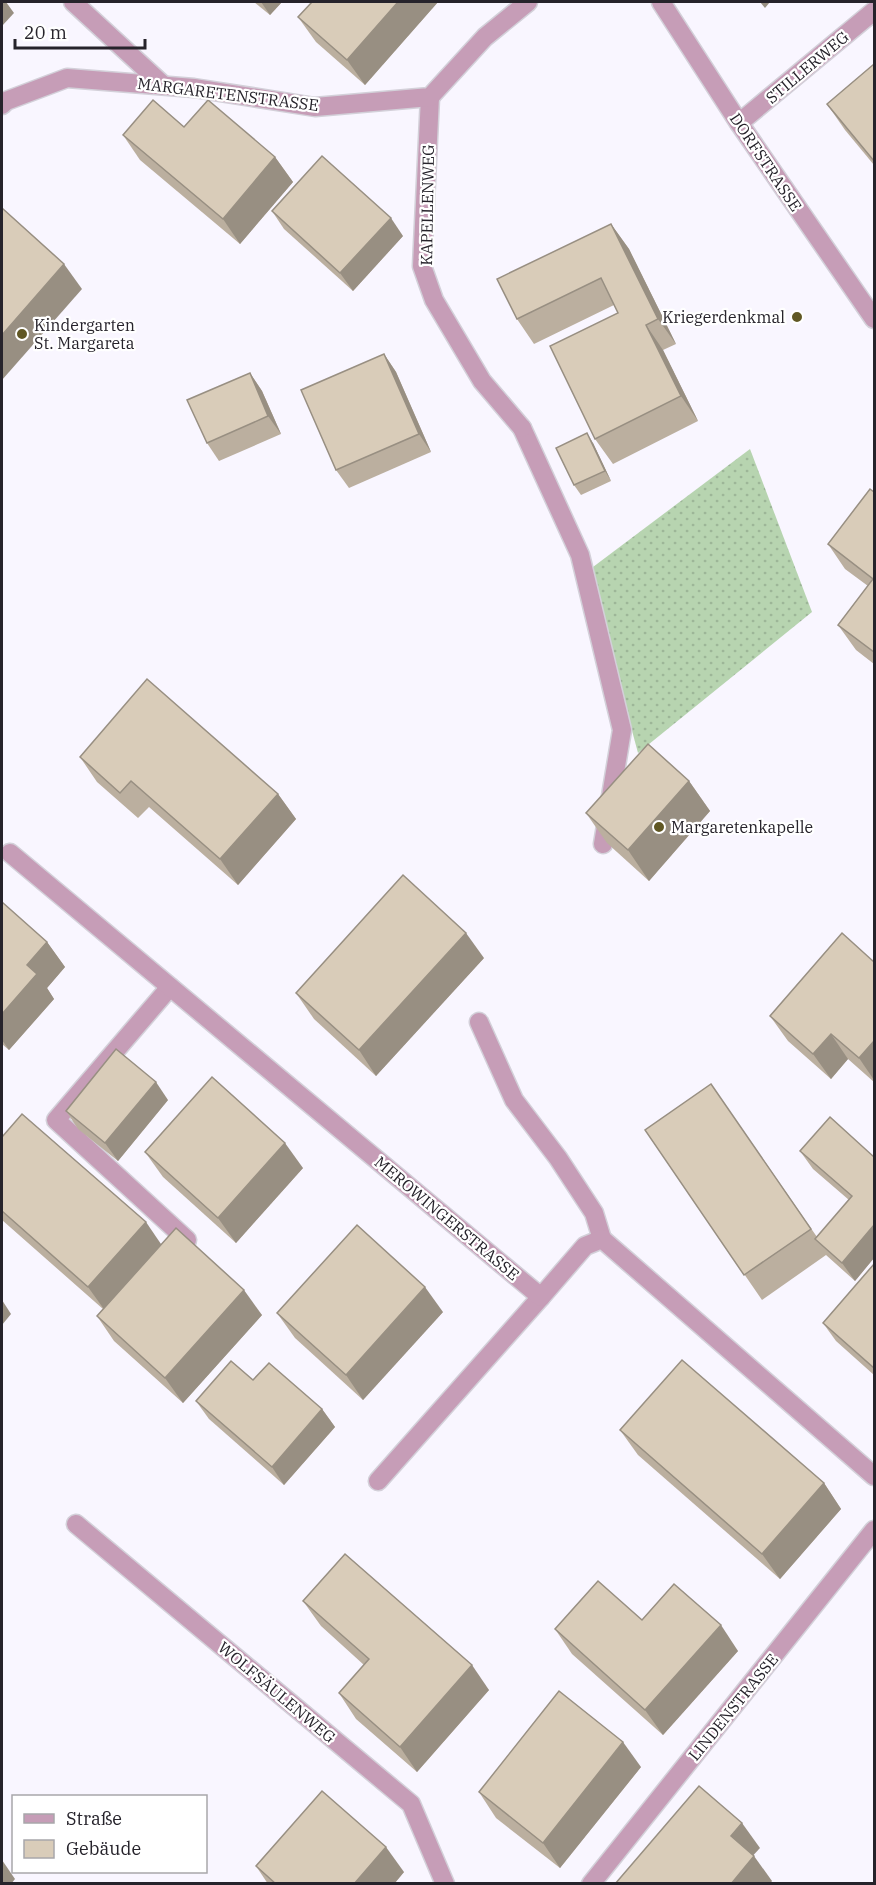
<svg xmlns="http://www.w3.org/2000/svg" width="876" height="1885" font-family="'IBM Plex Serif',serif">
  <defs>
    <pattern id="grass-dots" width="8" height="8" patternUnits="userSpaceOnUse" patternTransform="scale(1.5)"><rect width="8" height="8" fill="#b7d4b0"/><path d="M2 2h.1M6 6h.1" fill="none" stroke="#9db698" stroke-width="1.8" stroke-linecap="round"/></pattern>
  </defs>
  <rect width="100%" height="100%" fill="#f9f6ff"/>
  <path fill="url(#grass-dots)" d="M750 449 812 612 638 753 589 570Z"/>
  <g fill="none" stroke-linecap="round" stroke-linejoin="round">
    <g stroke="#d3d0d9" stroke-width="21">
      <g id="lane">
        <path d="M73 2 162 84"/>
        <path d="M522 428 580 555 622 730 603 844"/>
        <path d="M170 987 56 1120 187 1240 182 1246"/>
        <path d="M479 1022 514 1100 558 1158 594 1213 602 1239"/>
        <path d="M378 1481 541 1297"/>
      </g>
    </g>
    <g stroke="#d3d0d9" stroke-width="21">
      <g id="street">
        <path d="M661 2 739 123 874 319"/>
        <path d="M430 97 422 266 434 300 482 381 522 428"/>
        <path d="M2 105 6 101 67 78 194 88 315 107 430 97 485 37 528 2"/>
        <path d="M739 123 874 11"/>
        <path d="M10 853 541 1297 585 1246 602 1239 874 1476"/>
        <path d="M76 1524 411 1804 445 1884"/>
        <path d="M591 1884 874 1530"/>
      </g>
    </g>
    <use href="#lane" stroke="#c69db7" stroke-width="18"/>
    <use href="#street" stroke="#c69db7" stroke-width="18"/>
  </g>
  <g fill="#bbaf9f">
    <path d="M254 2H282L270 15Z"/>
    <path d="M312 2H438L365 85 316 42 298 17Z"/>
    <path d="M874 64V165L845 130 827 104Z"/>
    <path d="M184 127 275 157 293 182 240 244 140 160 123 135Z"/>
    <path d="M272 211 403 236 353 291 284 229Z"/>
    <path d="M611 224 629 249 676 344 663 350 698 421 613 464 595 439 618 313 614 305 534 344 517 319Z"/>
    <path d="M384 354 396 372 431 452 349 488 336 470Z"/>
    <path d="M250 373 262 391 281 434 219 461 207 443Z"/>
    <path d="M593 443 611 481 581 495 574 485Z"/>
    <path d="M874 492V664L856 650 838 625 868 586 845 569 828 544Z"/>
    <path d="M80 757 278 794 296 819 238 885 149 807 138 818 97 782Z"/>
    <path d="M689 781 710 811 649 881 607 843 586 813Z"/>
    <path d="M2 902 47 942 65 967 47 988 54 999 9 1050 2 1044Z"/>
    <path d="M484 958 376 1076 314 1019 296 993Z"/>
    <path d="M874 962V1082L848 1059 831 1079 788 1041 770 1016Z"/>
    <path d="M711 1084 817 1237 849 1200 813 1169 800 1151 874 1157V1258L855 1281 826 1255 762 1300 645 1130Z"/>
    <path d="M168 1100 118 1161 78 1129 66 1111Z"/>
    <path d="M2 1137 161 1244 262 1315 183 1403 114 1341 97 1316 103 1309 2 1220Z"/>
    <path d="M145 1152 303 1168 236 1243 163 1177Z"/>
    <path d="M874 1264V1375L836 1341 823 1323Z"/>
    <path d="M443 1312 363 1400 295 1338 277 1313Z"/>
    <path d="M253 1380 322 1409 335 1427 284 1485 209 1419 196 1401Z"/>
    <path d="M620 1430 824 1483 841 1509 780 1579 638 1455Z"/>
    <path d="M303 1601 489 1690 417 1772 356 1719 339 1693 364 1665 321 1626Z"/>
    <path d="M642 1620 738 1651 663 1735 572 1654 555 1629Z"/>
    <path d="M641 1767 560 1868 496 1818 479 1792Z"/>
    <path d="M256 1866 404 1872 394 1884H268Z"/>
  </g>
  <g fill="#988f82">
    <path d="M2 2H6L14 13 2 26Z"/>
    <path d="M261 2H282L270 15Z"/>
    <path d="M398 2H438L365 85 347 60Z"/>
    <path d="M760 2H770L765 8Z"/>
    <path d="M275 157 293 182 240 244 223 219Z"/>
    <path d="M391 218 403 236 353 291 340 273Z"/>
    <path d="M611 224 629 249 676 344 658 319Z"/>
    <path d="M64 264 82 289 2 380V335Z"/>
    <path d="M646 325 663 350 698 421 681 396Z"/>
    <path d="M384 354 396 372 431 452 419 434Z"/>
    <path d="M250 373 262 391 281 434 268 416Z"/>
    <path d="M587 433 593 443 611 481 605 471Z"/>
    <path d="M689 781 710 811 649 881 628 850Z"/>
    <path d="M278 794 296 819 238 885 220 859Z"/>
    <path d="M466 933 484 958 376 1076 359 1050Z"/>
    <path d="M47 942 65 967 47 988 54 999 9 1050 2 1040V1014L27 965Z"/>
    <path d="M831 1034 848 1059 831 1079 813 1054Z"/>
    <path d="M874 1041V1080L859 1058Z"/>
    <path d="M156 1082 168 1100 118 1161 105 1143Z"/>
    <path d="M285 1143 303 1168 236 1243 218 1218Z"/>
    <path d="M146 1222 163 1247 106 1312 88 1287Z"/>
    <path d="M874 1225V1258L855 1281 842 1263Z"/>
    <path d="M425 1287 443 1312 363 1400 346 1375Z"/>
    <path d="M244 1290 262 1315 183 1403 165 1378Z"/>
    <path d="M2 1300 11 1314 2 1325Z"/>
    <path d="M322 1409 335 1427 284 1485 272 1467Z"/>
    <path d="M824 1483 841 1509 780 1579 762 1554Z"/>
    <path d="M721 1625 738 1651 663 1735 645 1710Z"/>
    <path d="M472 1665 489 1690 417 1772 400 1747Z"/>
    <path d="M623 1742 641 1767 560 1868 543 1843Z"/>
    <path d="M742 1823 760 1848 748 1861 731 1836Z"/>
    <path d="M386 1847 404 1872 394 1884H354Z"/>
    <path d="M754 1856 772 1881 770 1884H731Z"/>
    <path d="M2 1860 15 1879 11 1884H2Z"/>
  </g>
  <g fill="#d9ccb9" stroke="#988f82" stroke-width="1.5">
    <path d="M312 2H398L347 60 298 17Z"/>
    <path d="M874 64V161L827 104Z"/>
    <path d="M153 100 184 127 208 100 275 157 223 219 123 135Z"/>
    <path d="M322 156 391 218 340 273 272 211Z"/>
    <path d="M2 208 64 264 2 335Z"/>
    <path d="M611 224 658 319 646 325 681 396 595 439 550 346 618 313 601 278 517 319 497 279Z"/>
    <path d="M384 354 419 434 336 470 301 390Z"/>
    <path d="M250 373 268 416 207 443 187 400Z"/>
    <path d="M587 433 605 471 574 485 556 448Z"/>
    <path d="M870 489 874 492V652L838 625 873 579 828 544Z"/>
    <path d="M147 679 278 794 220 859 131 781 120 793 80 757Z"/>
    <path d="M648 744 689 781 628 850 586 813Z"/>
    <path d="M403 875 466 933 359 1050 296 993Z"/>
    <path d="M2 902 47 942 27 965 37 974 2 1014Z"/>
    <path d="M842 933 874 962V1041L859 1058 831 1034 813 1054 770 1016Z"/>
    <path d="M116 1049 156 1082 105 1143 66 1111Z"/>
    <path d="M212 1077 285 1143 218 1218 145 1152Z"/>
    <path d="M711 1084 811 1229 744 1275 645 1130Z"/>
    <path d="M22 1114 146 1222 88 1287 2 1211V1137Z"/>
    <path d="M830 1117 874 1157V1225L842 1263 815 1239 852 1196 800 1151Z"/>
    <path d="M357 1225 425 1287 346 1375 277 1313Z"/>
    <path d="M176 1228 244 1290 165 1378 97 1316Z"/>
    <path d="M874 1264V1368L823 1323Z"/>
    <path d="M682 1360 824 1483 762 1554 620 1430Z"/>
    <path d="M231 1361 253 1380 269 1363 322 1409 272 1467 196 1401Z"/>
    <path d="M345 1554 472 1665 400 1747 339 1693 369 1659 303 1601Z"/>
    <path d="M598 1581 642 1620 674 1584 721 1625 645 1710 555 1629Z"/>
    <path d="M559 1691 623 1742 543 1843 479 1792Z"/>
    <path d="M699 1786 742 1823 731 1836 754 1856 731 1884H615Z"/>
    <path d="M322 1791 386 1847 354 1884H276L256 1866Z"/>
  </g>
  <g fill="#605724" stroke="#fff" stroke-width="2">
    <circle cx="797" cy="317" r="6"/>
    <circle cx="22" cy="334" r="6"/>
    <circle cx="659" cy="827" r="6"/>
  </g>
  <g text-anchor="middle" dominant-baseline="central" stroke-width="4.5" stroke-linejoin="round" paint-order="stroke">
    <g font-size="16" fill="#26232b" stroke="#fff">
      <text transform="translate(807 67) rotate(-40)">STILLERWEG</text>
      <text transform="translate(228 94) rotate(7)">MARGARETENSTRASSE</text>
      <text transform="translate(766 162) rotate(56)">DORFSTRASSE</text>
      <text transform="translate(427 205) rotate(-89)">KAPELLENWEG</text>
      <text transform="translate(447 1218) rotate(40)">MEROWINGERSTRASSE</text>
      <text transform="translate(277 1692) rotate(40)">WOLFSÄULENWEG</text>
      <text transform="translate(733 1707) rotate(-51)">LINDENSTRASSE</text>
    </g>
    <g font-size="16" fill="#26232b" stroke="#fff" text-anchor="start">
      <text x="785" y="317" text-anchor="end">Kriegerdenkmal</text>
      <text x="34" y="325">Kindergarten<tspan x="34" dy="18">St. Margareta</tspan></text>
      <text x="671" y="827">Margaretenkapelle</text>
    </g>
  </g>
  <rect width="876" height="1885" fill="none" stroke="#26232b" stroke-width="6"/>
  <rect x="12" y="1795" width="195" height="78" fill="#ffffff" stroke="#a8a7aa" stroke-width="1.5"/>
  <rect x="24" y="1814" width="30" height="9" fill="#c69db7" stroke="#a8a7aa" stroke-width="1.5"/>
  <text x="66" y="1825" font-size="18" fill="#26232b">Straße</text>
  <rect x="24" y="1840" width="30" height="18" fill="#d9ccb9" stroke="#a8a7aa" stroke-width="1.5"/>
  <text x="66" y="1855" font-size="18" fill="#26232b">Gebäude</text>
  <path d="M15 39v9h130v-9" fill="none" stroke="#26232b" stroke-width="3"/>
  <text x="24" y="39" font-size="18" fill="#26232b" stroke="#ffffff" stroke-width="4.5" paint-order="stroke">20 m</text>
</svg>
